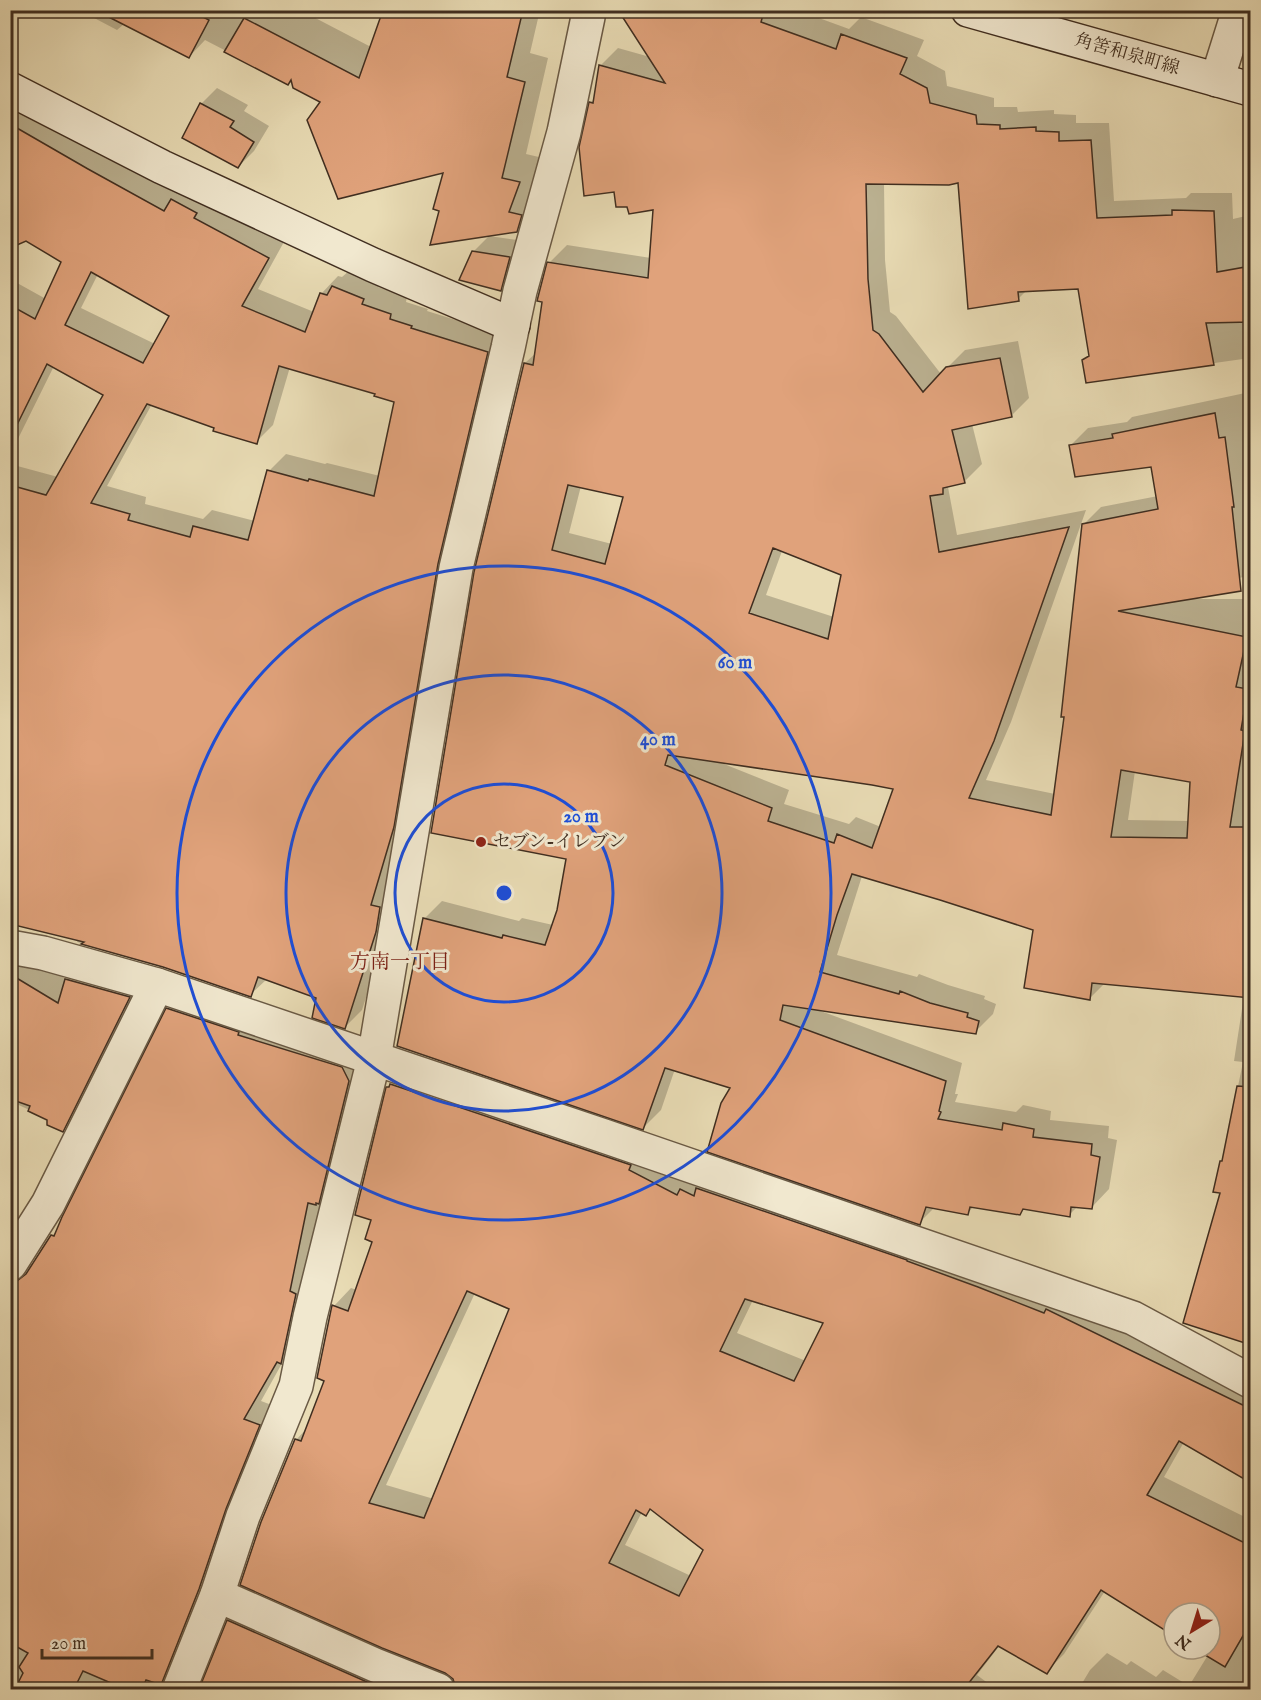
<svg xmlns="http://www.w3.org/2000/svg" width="1261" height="1700" font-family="'IM FELL English','Noto Serif JP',serif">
  <rect width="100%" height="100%" fill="#e9dcb5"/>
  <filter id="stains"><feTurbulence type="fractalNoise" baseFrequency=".00333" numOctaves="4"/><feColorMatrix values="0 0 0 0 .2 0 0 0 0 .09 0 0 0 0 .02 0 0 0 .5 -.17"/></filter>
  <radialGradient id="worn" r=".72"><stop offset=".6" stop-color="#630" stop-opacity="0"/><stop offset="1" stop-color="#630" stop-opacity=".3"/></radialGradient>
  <g fill="#0003" fill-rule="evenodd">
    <path d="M79 10H300L371 47 384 10H540L530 53 548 58 526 154 543 158 541 206 516 230 441 210 445 171 322 102 292 79 288 83 205 40 189 57 124 24 117 30Z"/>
    <path d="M662 10H797L849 29 861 17 924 40 917 56 945 71 947 86 994 98V107H1017L1018 112 1054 110V114L1076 115V123H1109L1114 201 1186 198 1191 193H1232L1233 219 1250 215V358L1087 381 1084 360 1090 354 1079 287 1027 290 1018 299 959 181 884 183 885 260 890 312 896 316 941 374 965 350 1018 341 1029 398 1011 416 972 424 982 464 964 482 948 487 957 535 1086 510 1011 722 986 780 1055 794 1065 716 1083 525 1101 507 1158 496 1153 465 1070 446 1088 428 1127 422 1132 417 1250 392V576L1186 587 1187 599H1250V1343L1222 1192 1221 1162 1223 1159 1243 1062 1234 1061 1244 996 1105 983 1090 998 1035 929 862 876 837 955 917 977 919 974 948 985 985 996 984 999 996 1004 993 1014 975 1032 818 1010 962 1063 955 1094H958L955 1102 1016 1112 1023 1105 1051 1111 1050 1120 1109 1126 1108 1138 1117 1140 1109 1189 1092 1207 1078 1206 1069 1215 1025 1207 1019 1213 974 1206 968 1213 935 1207 919 1223 732 1087 675 1069 661 1110 643 1128 424 919 442 901 519 921 522 918 553 925 559 910 568 857 525 363 537 352 549 263 567 245 651 258 655 208 628 206 616 190 591 102 596 98 600 66 618 48 650 57ZM581 486 625 495 612 544 569 533ZM782 551 843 574 834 617 766 595ZM719 762 895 787 881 827 856 817 849 824 784 804 789 790ZM1135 771 1192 781 1189 821 1128 820Z"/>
    <path d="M217 88 248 105 244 111 269 126 254 151 238 167 201 104Z"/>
    <path d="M10 104 285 240 258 289 314 312 321 294 338 276 342 277 350 270 380 282 378 287 407 297 406 302 428 309 427 311 504 335 393 913 362 1010 345 1027 318 997 267 979 250 995 163 966 77 942 78 939 10 922V464L58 477 105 395 54 366 10 455V279L46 299 63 262 10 199ZM98 274 171 315 155 344 81 308ZM290 367 376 393 396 401 380 476 327 463 325 464 286 454 269 471 255 521 212 510 203 519 145 504 146 497 107 486 152 404 256 442 273 425Z"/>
    <path d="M489 236 525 241 516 274 500 289 473 252Z"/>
    <path d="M10 945 66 979 84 962 147 979 80 1113 62 1131 49 1119 10 1101Z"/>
    <path d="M186 991 359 1050 336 1184 322 1199 307 1274 285 1358 261 1401 277 1407 190 1690H10V1253L27 1265 34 1264 52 1236 59 1229 168 1009Z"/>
    <path d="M406 1070 924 1242 1250 1383V1481L1184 1442 1164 1477 1249 1519 1250 1516V1690H1078L1090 1670 1107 1653 1127 1665 1131 1661 1156 1677 1163 1670 1189 1686 1208 1655 1198 1649H1210V1613H1174V1634L1105 1591 1064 1654 1046 1672 1000 1645 977 1675 997 1690H458V1686L296 1440 307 1428 326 1380 334 1306 351 1288 357 1290 373 1241V1219L388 1087ZM475 1293 511 1309 434 1499 386 1485ZM753 1300 825 1322 806 1361 737 1333ZM652 1508 705 1549 691 1576 625 1545 642 1512 646 1514Z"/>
    <path d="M10 1215 21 1220 10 1238Z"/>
    <path d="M246 1603 448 1690H201L228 1621Z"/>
  </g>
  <g fill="#e0a27b" stroke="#402e20" stroke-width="1.5" fill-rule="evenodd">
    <path d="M95 10H189L209 20 189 58Z"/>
    <path d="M383 10H523L507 77 525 82 502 178 520 182 509 212 522 215 517 232 430 245 439 211 433 209 443 173 338 199 307 120 320 102 293 88 291 80 288 85 224 52 244 18 359 78Z"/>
    <path d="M618 10H748L763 15 761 22 836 49 841 34 907 58 900 74 927 88 930 103 976 115 977 124 1000 125V129L1036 127V131L1059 132V141L1091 140 1097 218 1172 215V210L1214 211 1217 272 1251 266V322L1206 323 1214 365 1086 383 1082 360 1089 356 1078 289 1018 292 1019 301 968 309 958 183 949 185 866 184 868 279 873 330 879 334 923 392 946 367 1000 358 1012 417 952 430 965 483 943 488V494L930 496 939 552 1069 527 994 741 969 798 1051 815 1064 717H1061L1082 524 1158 509 1151 467 1075 477 1069 445 1113 438 1112 434 1215 413 1219 438 1225 437 1234 507H1232L1241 591 1118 611 1247 637 1236 687 1248 689 1241 730 1245 731 1230 827H1251V998L1092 983 1090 1000 1024 988 1033 930 940 900 852 874 837 915 820 972 899 994 900 991 930 1003 968 1013 967 1017 979 1021 976 1034 783 1005 780 1020 946 1081 939 1111 941 1112 938 1119 1002 1130 1003 1123 1034 1129 1033 1137 1092 1144 1091 1155 1100 1157 1092 1209 1071 1207 1070 1217 1023 1209 1020 1215 970 1207 968 1215 926 1207 920 1225 707 1152 721 1103 730 1088 665 1068 643 1130 397 1046 423 918 502 938 503 935 545 945 557 910 566 859 431 833 474 572 524 363 533 365 542 302 537 301 547 262 648 278 653 210 629 214 627 207H616L614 192 584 196 579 147 589 102 593 103 599 65 665 83ZM568 485 623 497 605 564 552 550ZM773 548 841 575 828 639 749 613ZM668 755 872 785 893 789 872 848 837 834 834 843 768 821 772 808 665 765ZM1121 770 1190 782 1187 838 1111 837Z"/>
    <path d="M200 103 234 121 230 127 254 142 238 168 182 138Z"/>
    <path d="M10 124 88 169 164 211 171 199 197 213 194 218 269 258 242 306 305 332 320 293 327 295 332 286 364 299 362 304 391 314 390 319 412 326 411 328 488 352 438 564 394 827 371 905 380 907 376 932 345 1029 312 1018 316 998 258 977 251 997 163 967 81 944 84 942 10 924V485L46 495 103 395 47 364 10 439V305L35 319 61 262 26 241 10 248ZM91 272 169 316 143 363 65 325ZM279 366 375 394 374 396 394 402 374 496 309 479 308 481 267 470 248 540 193 526 190 537 128 520 130 514 91 503 147 404 214 428 213 431 257 444Z"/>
    <path d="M472 251 510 257 501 291 459 280Z"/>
    <path d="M10 974 58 1003 65 979 130 997 63 1132 47 1125V1120L28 1111 30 1106 10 1099Z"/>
    <path d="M166 1008 239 1032 238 1035 342 1067 349 1081 319 1204 316 1203V1205L308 1203 290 1291 296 1294 281 1364 277 1362 244 1419 260 1425 226 1509 199 1589 161 1685 146 1680 142 1689H125L83 1671 74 1689H15L23 1673 19 1667 28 1653 10 1643V1292L17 1281 26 1274 51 1235 54 1236 62 1217Z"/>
    <path d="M390 1084 631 1165 629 1170 677 1195 680 1189 694 1196 696 1188 907 1260V1261L978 1287 1044 1313 1046 1309 1251 1409V1483L1179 1441 1147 1495 1251 1546V1622L1225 1667 1195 1649H1210V1613H1174V1636L1101 1590 1047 1674 998 1646 964 1689H456L453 1679 445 1673 382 1648 240 1585 261 1522 295 1439 301 1441 324 1381 317 1378 332 1305 348 1311 372 1242 365 1239 371 1220 355 1215 386 1087H389ZM467 1291 509 1309 424 1518 369 1503ZM745 1299 823 1323 794 1381 720 1351ZM650 1509 703 1550 679 1596 609 1563 636 1510 646 1516Z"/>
    <path d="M1237 1086 1251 1087V1345L1183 1323 1220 1193 1213 1192 1220 1161H1222Z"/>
    <path d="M227 1620 367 1682 386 1689H199Z"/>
  </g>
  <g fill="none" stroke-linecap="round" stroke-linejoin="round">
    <g stroke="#6a5a45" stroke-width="36">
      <g id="street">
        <path d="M1217 80 1239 10"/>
        <path d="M10 947 43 953 157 985 604 1136 1133 1318 1250 1381"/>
        <path d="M10 1264 48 1204 157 985"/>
        <path d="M217 1595 375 1665 438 1690"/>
        <path d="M179 1690 217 1595 243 1516 296 1386 310 1317 374 1059 456 568 508 348 520 291 564 132 588 17 585 10"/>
      </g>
    </g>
    <g stroke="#402e20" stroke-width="36">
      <g id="secondary">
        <path d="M968 10 1250 89"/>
        <path d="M10 89 162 167 373 265 513 325"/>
      </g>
    </g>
    <use href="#street" stroke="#f1e8cf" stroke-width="33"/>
    <use href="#secondary" stroke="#f1e8cf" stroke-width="33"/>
  </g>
  <g fill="none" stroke="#1d4ed8" stroke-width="3">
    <circle cx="504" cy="893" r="109"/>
    <circle cx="504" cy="893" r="218"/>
    <circle cx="504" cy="893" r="327"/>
  </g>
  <circle fill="#8f2418" stroke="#f1e8cf" stroke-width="2" cx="481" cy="842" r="6"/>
  <g text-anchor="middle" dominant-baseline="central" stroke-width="6" stroke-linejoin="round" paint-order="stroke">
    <g font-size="18" fill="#402e20" stroke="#f1e8cf">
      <text transform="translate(1127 55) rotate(16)">角筈和泉町線</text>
    </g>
    <g font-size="18" fill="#402e20" stroke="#f1e8cf" text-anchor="start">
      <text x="493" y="842">セブン-イレブン</text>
    </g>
    <g font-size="20" fill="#7a1f14" stroke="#f1e8cf">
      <text x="400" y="962">方南一丁目</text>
    </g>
  </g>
  <circle cx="504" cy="893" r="9" fill="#1d4ed8" stroke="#f1e8cf" stroke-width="3"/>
  <g font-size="18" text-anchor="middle" font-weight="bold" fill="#1d4ed8" stroke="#f1e8cf" stroke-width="6" stroke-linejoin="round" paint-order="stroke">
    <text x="735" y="668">60 m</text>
    <text x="658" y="745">40 m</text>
    <text x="581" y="822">20 m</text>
  </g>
  <rect width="1261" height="1700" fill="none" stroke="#e9dcb5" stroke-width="36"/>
  <rect x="12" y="12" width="1237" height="1676" fill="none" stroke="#402e20" stroke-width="3"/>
  <rect x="18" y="18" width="1225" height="1664" fill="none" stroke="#402e20" stroke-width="1.5"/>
  <g transform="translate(1192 1631) rotate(218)"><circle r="28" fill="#f1e8cf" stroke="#aa9e89" stroke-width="1.5"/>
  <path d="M0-4.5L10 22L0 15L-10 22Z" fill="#8f2418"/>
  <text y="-9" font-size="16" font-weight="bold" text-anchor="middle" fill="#402e20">N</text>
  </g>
  <path d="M42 1649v9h110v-9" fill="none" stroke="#402e20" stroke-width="3"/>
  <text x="51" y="1649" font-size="18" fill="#402e20" stroke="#f1e8cf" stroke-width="4.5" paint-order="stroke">20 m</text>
  <rect width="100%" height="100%" filter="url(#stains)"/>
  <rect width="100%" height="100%" fill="url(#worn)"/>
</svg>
